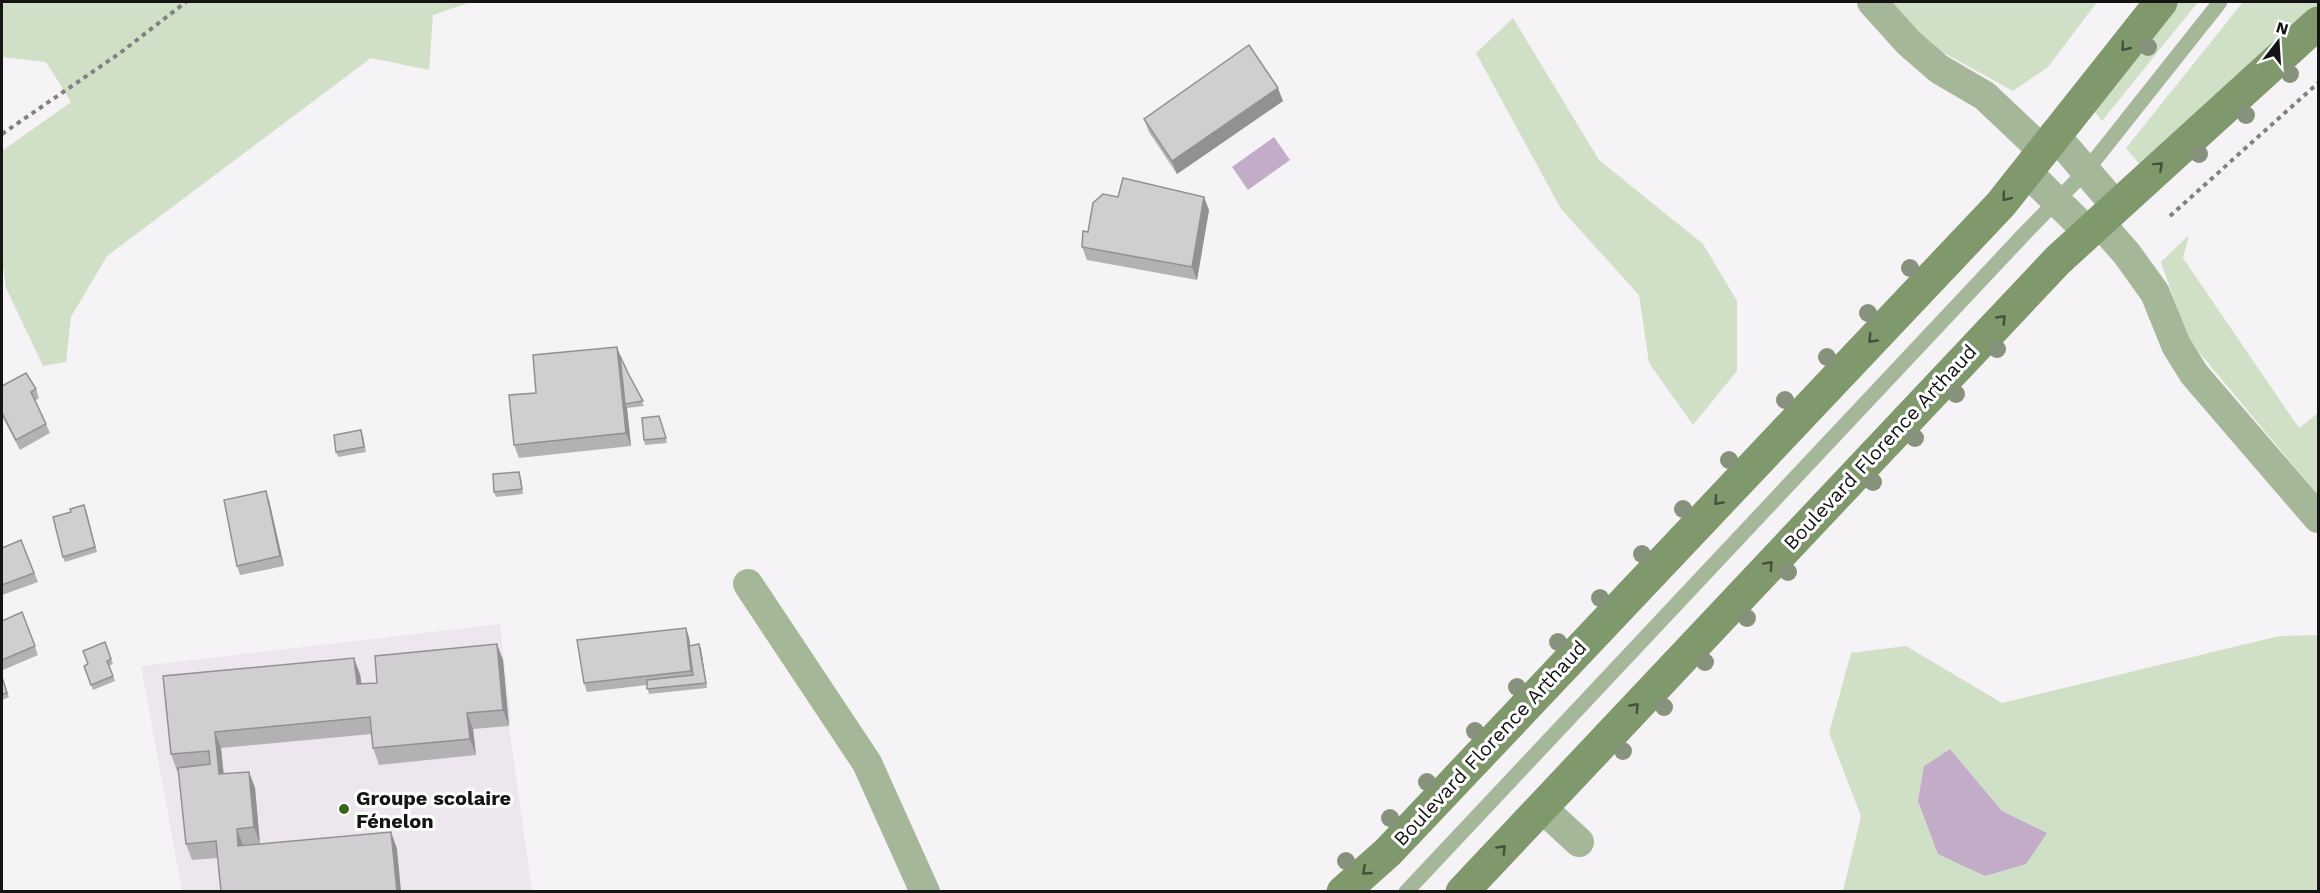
<svg xmlns="http://www.w3.org/2000/svg" width="2320" height="893" font-family="'Work Sans',sans-serif">
  <rect width="100%" height="100%" fill="#f6f3f7"/>
  <path fill="#eee6ef" d="M500 624 511 720 509 726 532 891H182L141 666Z"/>
  <g fill="#d0e0c6" fill-rule="evenodd">
    <path d="M2 2H471L433 15 429 70 371 58 107 256 71 317 66 362 43 366 6 288 2 258V151L71 102 46 62 2 57Z"/>
    <path d="M1889 2H2097L2048 67 2013 91 1922 41Z"/>
    <path d="M2173 2H2198L2102 121 2090 106Z"/>
    <path d="M2243 2H2318V7L2141 166 2126 148Z"/>
    <path d="M1513 18 1599 160 1703 244 1737 301V371L1693 425 1649 363 1639 295 1561 209 1476 53Z"/>
    <path d="M2189 235 2183 258 2299 428 2318 413V495L2188 339 2161 262Z"/>
    <path d="M2318 635V891H1843L1861 816 1829 733 1851 653 1906 646 2002 703 2279 636ZM1950 749 2002 811 1924 766Z"/>
  </g>
  <g fill="#c3acc7">
    <path d="M1274 137 1290 160 1248 190 1232 167Z"/>
    <path d="M1950 749 2002 811 2047 833 2026 864 1985 876 1938 854 1918 801 1924 766Z"/>
  </g>
  <g fill="none" stroke-linecap="round" stroke-linejoin="round">
    <g stroke="#828082" stroke-width="4" stroke-dasharray="4.5 4.5" stroke-linecap="butt">
      <path d="M2 134 120 53 186 2"/>
      <path d="M2170 216 2318 83"/>
    </g>
    <path stroke="#a5b799" stroke-width="15" d="M1406 892 2028 230 2086 171 2220 2"/>
    <g stroke="#a5b799" stroke-width="30">
      <path d="M1872 2 1909 43 1939 69 1985 96 2042 150"/>
      <path d="M2054 134 2117 207"/>
      <path d="M2026 171 2088 232"/>
      <path d="M2100 223 2127 254 2155 293 2176 345 2194 374 2318 518"/>
      <path d="M748 584 867 763 925 892"/>
      <path d="M1541 807 1579 842"/>
    </g>
    <g stroke="#7f996c" stroke-width="33">
      <path d="M1343 892 1388 852 2001 204 2161 2"/>
      <path d="M1462 892 2058 260 2318 23"/>
    </g>
  </g>
  <g fill="#86927b">
    <circle cx="2148" cy="47" r="9"/>
    <circle cx="2290" cy="74" r="9"/>
    <circle cx="2246" cy="115" r="9"/>
    <circle cx="2199" cy="154" r="9"/>
    <circle cx="1910" cy="268" r="9"/>
    <circle cx="1868" cy="313" r="9"/>
    <circle cx="1997" cy="349" r="9"/>
    <circle cx="1827" cy="357" r="9"/>
    <circle cx="1956" cy="394" r="9"/>
    <circle cx="1785" cy="400" r="9"/>
    <circle cx="1915" cy="438" r="9"/>
    <circle cx="1729" cy="460" r="9"/>
    <circle cx="1873" cy="482" r="9"/>
    <circle cx="1683" cy="509" r="9"/>
    <circle cx="1642" cy="554" r="9"/>
    <circle cx="1788" cy="572" r="9"/>
    <circle cx="1600" cy="598" r="9"/>
    <circle cx="1747" cy="618" r="9"/>
    <circle cx="1558" cy="642" r="9"/>
    <circle cx="1705" cy="662" r="9"/>
    <circle cx="1517" cy="687" r="9"/>
    <circle cx="1664" cy="707" r="9"/>
    <circle cx="1475" cy="731" r="9"/>
    <circle cx="1623" cy="751" r="9"/>
    <circle cx="1427" cy="782" r="9"/>
    <circle cx="1390" cy="818" r="9"/>
    <circle cx="1346" cy="861" r="9"/>
  </g>
  <g fill="#b4b1b5">
    <path d="M1283 101 1177 174 1149 132 1144 119Z"/>
    <path d="M1118 197 1209 210 1197 280 1087 260 1082 247 1088 232Z"/>
    <path d="M620 357 644 406 627 408 631 446 519 458 514 445 536 393Z"/>
    <path d="M2 386 36 389 39 398 35 401 46 424 50 433 20 450 2 416Z"/>
    <path d="M659 416 667 443 645 445 644 440Z"/>
    <path d="M363 435 366 452 338 457 336 452Z"/>
    <path d="M521 477 523 494 496 497 494 492Z"/>
    <path d="M269 500 284 566 240 575 237 566Z"/>
    <path d="M86 509 97 552 65 562 63 557Z"/>
    <path d="M21 540 38 582 2 595V548Z"/>
    <path d="M22 612 38 655 3 670 2 668V621Z"/>
    <path d="M689 637 690 646 699 644 701 649 707 688 649 694 647 685 587 692 584 683Z"/>
    <path d="M105 642 113 664 109 666 115 681 93 690 84 666 88 664Z"/>
    <path d="M503 660 509 726 473 729 476 755 379 765 373 748 372 734 221 748 224 774 249 772 255 788 260 844 391 832 397 849 217 858 192 860 186 844 179 771H177L171 754 163 676 360 674 362 684 377 683Z"/>
    <path d="M2 676 9 697 2 700Z"/>
  </g>
  <g fill="#929093">
    <path d="M1278 88 1283 101 1177 174 1172 161Z"/>
    <path d="M1204 197 1209 210 1197 280 1192 267Z"/>
    <path d="M617 347 622 360 625 404 627 408 631 446 626 433Z"/>
    <path d="M266 491 269 500 284 566 280 556Z"/>
    <path d="M686 628 689 637 695 680 691 671Z"/>
    <path d="M497 644 503 660 509 726 503 710Z"/>
    <path d="M699 644 701 649 707 688 706 683Z"/>
    <path d="M354 658 360 674 363 701 357 684Z"/>
    <path d="M467 713 473 729 476 755 470 739Z"/>
    <path d="M215 732 221 748 225 791 219 774Z"/>
    <path d="M249 772 255 788 260 844 254 827Z"/>
    <path d="M237 829 243 845 238 846Z"/>
    <path d="M391 832 397 849 401 891H397Z"/>
  </g>
  <g fill="#d1ced2" stroke="#929093" stroke-width="1.5">
    <path d="M1249 45 1278 88 1172 161 1144 119Z"/>
    <path d="M1123 178 1204 197 1192 267 1082 247 1083 231 1088 232 1093 203 1103 194 1118 197Z"/>
    <path d="M617 347 626 433 514 445 509 395 536 393 533 355Z"/>
    <path d="M620 356 629 375 643 401 625 404Z"/>
    <path d="M26 373 36 389 31 392 46 424 16 440 2 413V386Z"/>
    <path d="M659 416 666 438 644 440 642 418Z"/>
    <path d="M361 430 364 447 336 452 334 435Z"/>
    <path d="M519 472 522 489 494 492 493 474Z"/>
    <path d="M266 491 280 556 237 566 224 500Z"/>
    <path d="M84 505 95 547 63 557 53 517 71 512 70 509Z"/>
    <path d="M21 540 34 573 2 585V548Z"/>
    <path d="M22 612 35 646 2 660V621Z"/>
    <path d="M686 628 691 671 584 683 577 640Z"/>
    <path d="M105 642 111 659 107 661 113 676 91 685 84 666 88 664 83 651Z"/>
    <path d="M497 644 503 710 467 713 470 739 373 748 370 717 215 732 219 774 249 772 254 827 237 829 238 846 391 832 397 891H221L216 841 186 844 178 768 210 764 209 751 171 754 163 676 354 658 357 684 377 683 375 656Z"/>
    <path d="M699 644 706 683 647 689V680L693 675 689 646Z"/>
    <path d="M2 677 7 693 2 694Z"/>
  </g>
  <defs><path id="oneway-chevron" d="M-2-3.5L2.5 0L-2 3.5" fill="none" stroke-width="1.6" stroke-linecap="round" stroke-linejoin="round" transform="scale(1.5)"/></defs>
  <g stroke="#45503c">
    <use href="#oneway-chevron" transform="translate(2125 47) rotate(129)"/>
    <use href="#oneway-chevron" transform="translate(2159 166) rotate(-42)"/>
    <use href="#oneway-chevron" transform="translate(2006 197) rotate(129)"/>
    <use href="#oneway-chevron" transform="translate(2002 319) rotate(-46)"/>
    <use href="#oneway-chevron" transform="translate(1872 339) rotate(134)"/>
    <use href="#oneway-chevron" transform="translate(1718 501) rotate(133)"/>
    <use href="#oneway-chevron" transform="translate(1769 565) rotate(-47)"/>
    <use href="#oneway-chevron" transform="translate(1635 707) rotate(-47)"/>
    <use href="#oneway-chevron" transform="translate(1502 849) rotate(-47)"/>
    <use href="#oneway-chevron" transform="translate(1366 871) rotate(139)"/>
  </g>
  <circle fill="#3d631c" stroke="#fff" stroke-width="2" cx="344" cy="809" r="6"/>
  <g text-anchor="middle" dominant-baseline="central" stroke-width="6" stroke-linejoin="round" paint-order="stroke">
    <g font-size="20" fill="#151415" stroke="#fff">
      <text transform="translate(1880 447) rotate(-47)">Boulevard Florence Arthaud</text>
      <text transform="translate(1490 743) rotate(-47)">Boulevard Florence Arthaud</text>
    </g>
    <g font-size="20" font-weight="bold" fill="#151415" stroke="#fff" text-anchor="start">
      <text x="356" y="798">Groupe scolaire<tspan x="356" dy="23">Fénelon</tspan></text>
    </g>
  </g>
  <rect width="2320" height="893" fill="none" stroke="#151415" stroke-width="6"/>
  <g transform="translate(2278 42) rotate(17)" stroke="#ffffff" stroke-width="4.5" paint-order="stroke">
  <path d="M0-4.5L10 22L0 15L-10 22Z" fill="#151415"/>
  <text y="-9" font-size="16" font-weight="bold" text-anchor="middle" fill="#151415">N</text>
  </g>
</svg>
